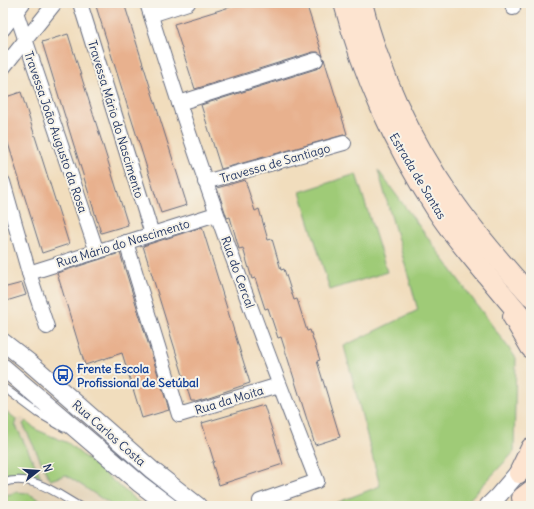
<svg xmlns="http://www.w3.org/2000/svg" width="534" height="509" font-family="Delius,sans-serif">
  <rect width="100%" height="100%" fill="#f7f3e8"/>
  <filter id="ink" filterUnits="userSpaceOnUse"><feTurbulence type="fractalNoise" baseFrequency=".025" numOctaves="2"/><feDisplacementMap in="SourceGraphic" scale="8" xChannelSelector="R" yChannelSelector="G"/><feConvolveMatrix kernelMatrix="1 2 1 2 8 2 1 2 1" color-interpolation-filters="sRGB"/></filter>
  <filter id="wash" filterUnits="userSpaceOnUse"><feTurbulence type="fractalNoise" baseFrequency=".012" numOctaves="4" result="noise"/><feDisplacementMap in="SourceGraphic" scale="16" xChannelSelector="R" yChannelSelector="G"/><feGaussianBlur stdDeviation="0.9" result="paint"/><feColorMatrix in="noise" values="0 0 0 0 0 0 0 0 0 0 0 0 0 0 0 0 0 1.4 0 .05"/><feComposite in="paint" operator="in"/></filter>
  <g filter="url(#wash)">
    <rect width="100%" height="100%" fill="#f1ddbd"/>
    <path fill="#e2d1b6" d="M3 409 16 419 22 417 37 430 68 443 143 506H3Z"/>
    <g fill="#9fcb77" stroke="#5d7d6a">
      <path d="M378 170 516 358 514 452 466 503 457 506H328L380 486 344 346 418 310Z"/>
      <path d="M356 174 387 272 330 290 300 192Z"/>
      <path d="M3 409 16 419 15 424 41 477C27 472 17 470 3 476Z"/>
      <path d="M26 421 37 430 68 443 143 506H113L66 475 50 480 24 426 23 424Z"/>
      <path d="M17 492 27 493 52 506H3V496Z"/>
    </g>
    <g id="blocks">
      <g fill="#e8b18e">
        <path d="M95 3H124L187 205 161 213Z"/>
        <path d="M243 3H306L323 56 318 52H313L195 89 174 24Z"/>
        <path d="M68 34 128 225 101 233 42 42Z"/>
        <path d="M324 59 347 134 221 169 201 105 319 68 322 65Z"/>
        <path d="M21 92 69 244 42 253 3 127V98Z"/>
        <path d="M245 180 255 211 259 209 268 240 272 239 281 270 284 269 294 300 297 299 307 331 310 330 320 360 317 361 340 437 315 445 281 337 278 338 268 308 265 309 255 278 252 279 243 248 239 249 230 217 227 218 217 188Z"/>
        <path d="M202 227 250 383 209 397 195 401H191L143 246Z"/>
        <path d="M120 253 169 410 142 418 122 353 85 365 57 273Z"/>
        <path d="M22 283 26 295 3 302V288Z"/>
        <path d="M264 405 283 464 219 485 212 462H214L202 423Z"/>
      </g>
    </g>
  </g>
  <g filter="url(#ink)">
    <use href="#blocks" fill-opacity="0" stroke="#666c7f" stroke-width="1"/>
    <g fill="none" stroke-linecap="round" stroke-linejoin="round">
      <g stroke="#666c7f" stroke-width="9">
        <g id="service">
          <path d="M3 387 38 413 64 428"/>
          <path d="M3 483C31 473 56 493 79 506"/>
        </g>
      </g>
      <g stroke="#666c7f" stroke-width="16">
        <g id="minor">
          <path d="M13 3 97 252"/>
          <path d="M80 3 152 234"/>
          <path d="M147 3C197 165 255 324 317 481L260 501"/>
          <path d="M512 3 513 8"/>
          <path d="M151 15 188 3"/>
          <path d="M3 29 23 3"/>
          <path d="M3 68 55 3"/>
          <path d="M179 103 316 60"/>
          <path d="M3 182 29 273 47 327"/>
          <path d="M205 182 344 143"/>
          <path d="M126 242 179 415 279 385"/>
          <path d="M29 273 216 214"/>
        </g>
      </g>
      <g stroke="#666c7f" stroke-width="19">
        <g id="tertiary">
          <path d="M3 342 30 363 152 470 198 506"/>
          <path d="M3 367 140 484 169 506"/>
          <path d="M488 506 498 496 527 462"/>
        </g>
      </g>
      <g stroke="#666c7f" stroke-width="22">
        <g id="secondary">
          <path d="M344 3C363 76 395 146 436 209 448 228 462 245 476 262 494 284 512 306 531 327"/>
          <path d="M362 3C379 72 411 140 451 198 475 233 503 265 531 296"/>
          <path d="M513 317 531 348"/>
          <path d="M519 473 531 448"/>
          <path d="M522 498 531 491"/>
        </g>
      </g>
      <use href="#service" stroke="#fff" stroke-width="7"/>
      <use href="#minor" stroke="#fff" stroke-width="14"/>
      <use href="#tertiary" stroke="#fff" stroke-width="17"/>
      <use href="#secondary" stroke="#fde4d0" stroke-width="20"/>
    </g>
  </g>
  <defs>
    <g id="bus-ring" transform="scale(1)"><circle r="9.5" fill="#f7f3e8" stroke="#1a4fb4" stroke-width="1.5"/><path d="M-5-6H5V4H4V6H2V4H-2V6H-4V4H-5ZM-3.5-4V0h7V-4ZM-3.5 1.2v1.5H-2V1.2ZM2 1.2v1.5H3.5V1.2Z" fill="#1a4fb4"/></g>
  </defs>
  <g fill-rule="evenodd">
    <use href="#bus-ring" x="63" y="375"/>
  </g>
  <g text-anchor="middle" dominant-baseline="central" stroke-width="4" stroke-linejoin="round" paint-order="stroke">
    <g font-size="12" fill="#1b2f5e" stroke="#f7f3e8">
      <text transform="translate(116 119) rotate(73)">Travessa Mário do Nascimento</text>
      <text transform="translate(56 132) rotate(71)">Travessa João Augusto da Rosa</text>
      <text transform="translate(275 163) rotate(-16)">Travessa de Santiago</text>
      <text transform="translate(418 176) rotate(59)">Estrada de Santas</text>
      <text transform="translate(123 243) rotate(-17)">Rua Mário do Nascimento</text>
      <text transform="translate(238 272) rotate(70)">Rua do Cercal</text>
      <text transform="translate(229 400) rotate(-17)">Rua da Moita</text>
      <text transform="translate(109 433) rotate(41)">Rua Carlos Costa</text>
    </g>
    <g font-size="12" font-weight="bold" fill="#164399" stroke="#f7f3e8" text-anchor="start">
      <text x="77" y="368">Frente Escola<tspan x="77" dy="14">Profissional de Setúbal</tspan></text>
    </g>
  </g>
  <rect width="534" height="509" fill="none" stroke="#f7f3e8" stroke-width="16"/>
  <g transform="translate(38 471) rotate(73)" stroke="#f7f3e8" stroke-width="3" paint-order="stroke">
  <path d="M0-3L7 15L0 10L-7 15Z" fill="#1b2f5e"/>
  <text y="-6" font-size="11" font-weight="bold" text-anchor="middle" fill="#1b2f5e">N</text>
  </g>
</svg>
